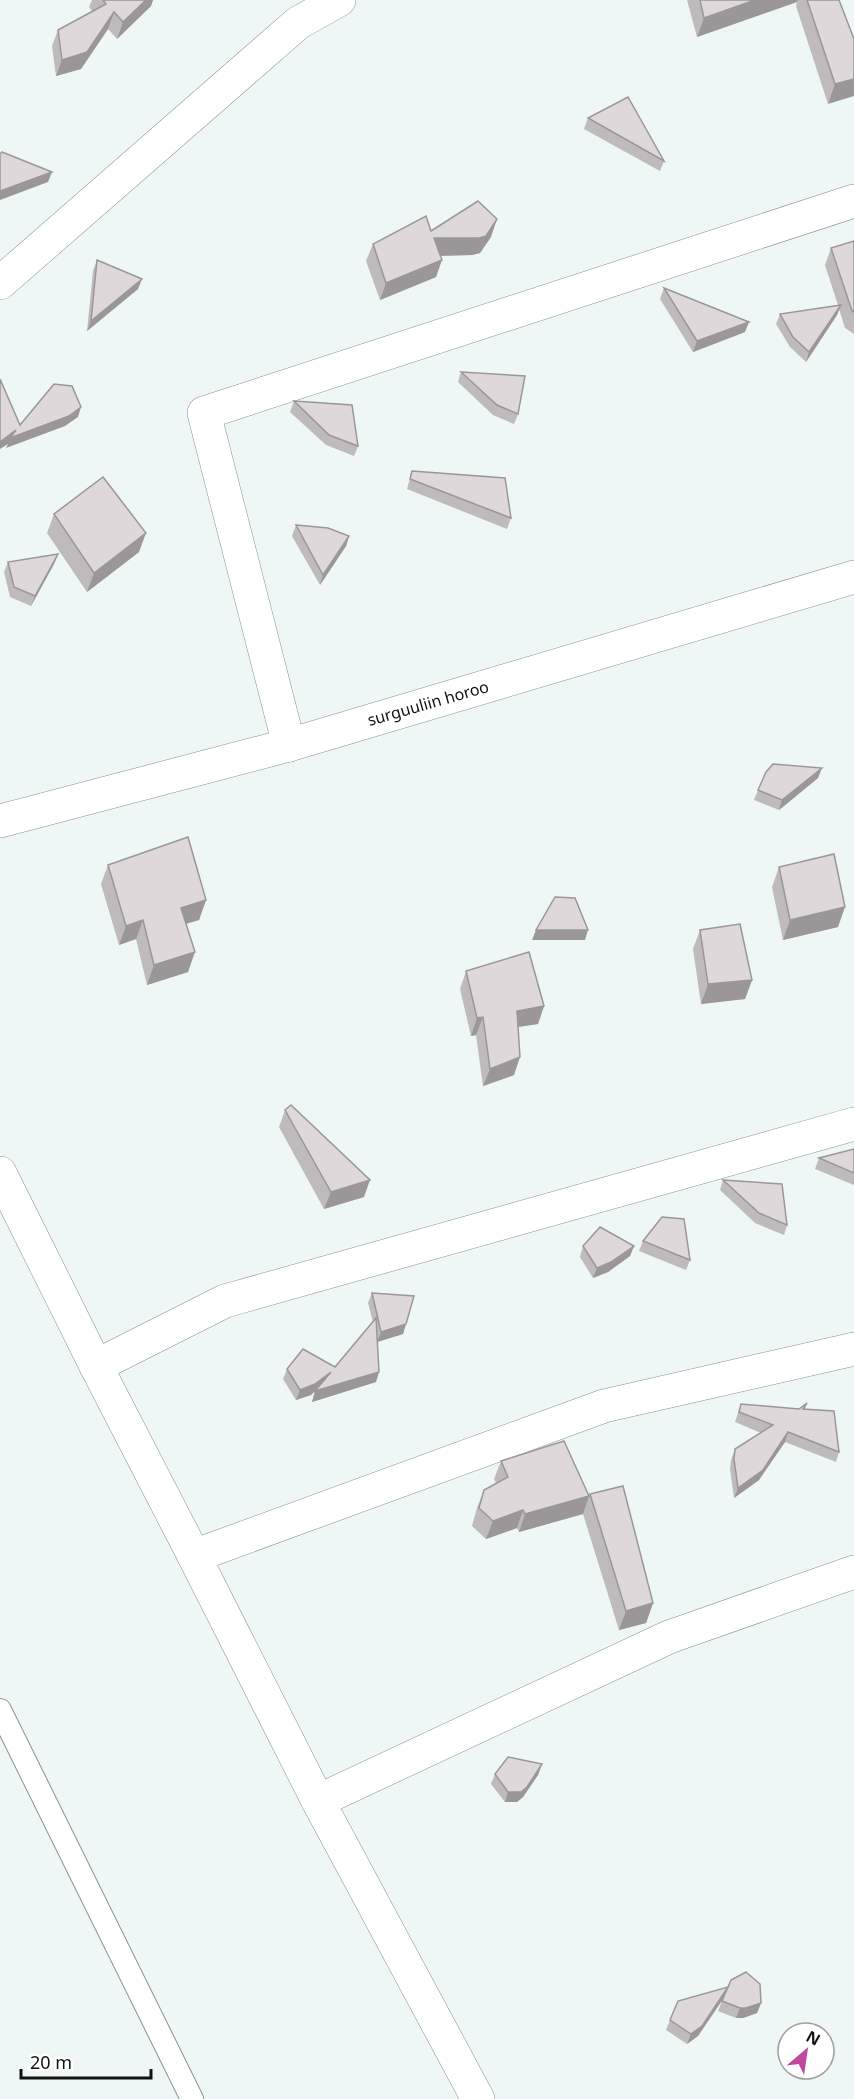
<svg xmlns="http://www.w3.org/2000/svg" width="854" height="2099" font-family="'Noto Sans',sans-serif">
  <rect width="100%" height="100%" fill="#eef6f6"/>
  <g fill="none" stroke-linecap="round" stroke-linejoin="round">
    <g stroke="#8a9292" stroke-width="24">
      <path id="service" d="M0 1710 192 2099"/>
    </g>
    <g stroke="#8a9292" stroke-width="34">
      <g id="minor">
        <path d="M0 283 298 23 339 0"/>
        <path d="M289 745 204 413 854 201"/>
        <path d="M96 1366 225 1301 854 1124"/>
        <path d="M194 1556 604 1406 854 1349"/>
        <path d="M318 1801 669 1637 854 1572"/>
      </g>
    </g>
    <g stroke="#8a9292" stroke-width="34">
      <g id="tertiary">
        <path d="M0 821 289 745 854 577"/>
        <path d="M0 1173 96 1366 194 1556 318 1801 478 2099"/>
      </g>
    </g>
    <use href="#service" stroke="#fff" stroke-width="22"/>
    <use href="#minor" stroke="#fff" stroke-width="33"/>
    <use href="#tertiary" stroke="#fff" stroke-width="33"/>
  </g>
  <g fill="#bfbabc">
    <path d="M92 0H153L151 6 117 39 108 29 81 69 56 76 52 46 58 30 92 11 89 7Z"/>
    <path d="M687 0H839L854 39 828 104 796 6 797 2 697 37Z"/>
    <path d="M588 118 664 161 660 171 584 129Z"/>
    <path d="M431 231 491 237 480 253 472 255 440 256 436 277 380 300 366 261 373 244Z"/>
    <path d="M854 241V334L845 328 839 309 837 315 806 362 790 347 776 324 780 314 838 305 825 265 831 248Z"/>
    <path d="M97 260 138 289 87 331 93 271Z"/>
    <path d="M664 288 745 332 693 352 660 299Z"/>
    <path d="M461 372 518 414 514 424 493 415 458 382Z"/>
    <path d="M294 401 358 446 354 456 326 445 290 412Z"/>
    <path d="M412 471 511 518 507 529 407 489Z"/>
    <path d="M54 514 139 552 87 592 47 533Z"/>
    <path d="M296 525 349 536 346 546 320 585 292 536Z"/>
    <path d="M58 554 54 564 31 606 10 597 4 572 8 562Z"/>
    <path d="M818 778 779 810 754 800 758 790Z"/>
    <path d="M108 865 206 900 199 920 186 924 188 972 147 985 136 939 119 945 101 884Z"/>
    <path d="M779 867 838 927 783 940 772 887Z"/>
    <path d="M700 930 752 980 745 999 701 1004 693 949Z"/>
    <path d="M466 971 544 1006 538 1024 518 1027 514 1075 483 1086 476 1035 471 1036 460 989Z"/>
    <path d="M285 1110 364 1197 324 1209 279 1127Z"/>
    <path d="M854 1149V1185L815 1169 819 1158Z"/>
    <path d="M723 1180 787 1225 784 1235 755 1223 720 1190Z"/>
    <path d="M643 1241 690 1260 686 1270 639 1251Z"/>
    <path d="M583 1246H634L630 1256 608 1272 593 1278 580 1257Z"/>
    <path d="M372 1293 406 1324 403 1334 377 1342 376 1382 312 1402 315 1391 311 1395 296 1400 283 1379 287 1369 335 1367 373 1322 368 1303Z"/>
    <path d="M807 1403 805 1409 839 1452 836 1462 785 1442 759 1480 734 1498 730 1469 731 1460 735 1449 761 1433 735 1422 741 1404 799 1409Z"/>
    <path d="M501 1461 589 1496 590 1494 653 1603 646 1623 619 1630 583 1514 519 1532 517 1528 486 1539 472 1526 477 1508 484 1490 496 1483 494 1479Z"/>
    <path d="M542 1764 538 1775 523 1797 517 1802H505L491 1784 495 1774Z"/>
    <path d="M728 1987 761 2003 757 2013 743 2018H736L718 2011 722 2001 698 2036 687 2044 666 2030 670 2020Z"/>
  </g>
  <g fill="#9b9799">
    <path d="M146 0H153L151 6 117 39 123 22Z"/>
    <path d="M755 0H798L797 2 697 37 704 18Z"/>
    <path d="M114 12 108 29 81 69 56 76 62 60Z"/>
    <path d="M854 79V96L828 104 835 84Z"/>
    <path d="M52 172 48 182 0 200V191Z"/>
    <path d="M497 219 491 237 480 253 472 255 428 256 434 238Z"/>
    <path d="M442 260 436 277 380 300 386 283Z"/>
    <path d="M142 279 138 289 87 331 91 321Z"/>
    <path d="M841 305 837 315 806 362 809 352Z"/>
    <path d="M749 322 745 332 693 352 697 341Z"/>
    <path d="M81 407 78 417 65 426 6 448 8 444 0 449V442L16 430Z"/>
    <path d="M146 533 139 552 87 592 94 573Z"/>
    <path d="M349 536 346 546 320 585 323 575Z"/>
    <path d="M58 554 54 564 31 606 35 596Z"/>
    <path d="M822 768 818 778 779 810 782 800Z"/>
    <path d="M206 900 199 920 174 927 181 908Z"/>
    <path d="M845 907 838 927 783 940 790 920Z"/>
    <path d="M143 920 136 939 119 945 126 926Z"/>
    <path d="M536 930H588L585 940H532Z"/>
    <path d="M195 952 188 972 147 985 154 965Z"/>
    <path d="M752 980 745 999 701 1004 708 984Z"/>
    <path d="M544 1006 538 1024 511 1028 517 1011Z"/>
    <path d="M483 1017 476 1035 471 1036 477 1018Z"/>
    <path d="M520 1057 514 1075 483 1086 490 1069Z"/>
    <path d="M370 1180 364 1197 324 1209 331 1192Z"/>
    <path d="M634 1246 630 1256 608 1272 593 1278 597 1268Z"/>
    <path d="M406 1324 403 1334 377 1342 381 1332Z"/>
    <path d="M331 1372H379L376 1382 312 1402 315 1391 311 1395 296 1400 300 1390Z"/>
    <path d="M788 1432 785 1442 759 1480 734 1498 738 1488Z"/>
    <path d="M589 1496 583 1514 519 1532 525 1514Z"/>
    <path d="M523 1510 517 1528 486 1539 493 1521Z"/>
    <path d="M653 1603 646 1623 619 1630 626 1611Z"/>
    <path d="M542 1764 538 1775 523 1797 517 1802H505L508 1792Z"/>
    <path d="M728 1987 724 1997 698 2036 687 2044 691 2034Z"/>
    <path d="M761 2003 757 2013 743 2018H736L740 2008Z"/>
  </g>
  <g fill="#ded8db" stroke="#9b9799" stroke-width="1.5">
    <path d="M103 0H146L123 22 114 12 87 52 62 60 58 30 106 4Z"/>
    <path d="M700 0H755L704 18Z"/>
    <path d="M807 0H839L854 39V79L835 84Z"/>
    <path d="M628 97 664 161 588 118Z"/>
    <path d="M2 152 52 172 0 191V154Z"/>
    <path d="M478 201 497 219 486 236 479 238H434L442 260 386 283 373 244 426 216 431 231Z"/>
    <path d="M854 241V312L852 311 831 248Z"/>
    <path d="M97 260 142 279 91 321Z"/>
    <path d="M664 288 749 322 697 341Z"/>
    <path d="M841 305 809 352 793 337 780 314Z"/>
    <path d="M461 372 525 376 518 414 497 405Z"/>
    <path d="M0 379 20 425 54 384 72 386 81 407 69 416 10 438 16 430 0 442Z"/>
    <path d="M294 401 352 405 358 446 329 435Z"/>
    <path d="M412 471 505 478 511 518 410 479Z"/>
    <path d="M103 477 146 533 94 573 54 514Z"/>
    <path d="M296 525 328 528 349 536 323 575Z"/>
    <path d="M58 554 35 596 14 587 8 562Z"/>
    <path d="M773 764 822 768 782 800 758 790 766 772Z"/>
    <path d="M188 837 206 900 181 908 195 952 154 965 143 920 126 926 108 865Z"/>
    <path d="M834 854 845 907 790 920 779 867Z"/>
    <path d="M555 897 575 898 588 930H536Z"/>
    <path d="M740 924 752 980 708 984 700 930Z"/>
    <path d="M529 952 544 1006 517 1011 520 1057 490 1069 483 1017 477 1018 466 971Z"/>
    <path d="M291 1105 370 1180 331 1192 285 1110Z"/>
    <path d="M854 1149V1173L819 1158Z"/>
    <path d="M723 1180 782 1184 787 1225 759 1213Z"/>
    <path d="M662 1217 684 1219 690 1260 643 1241Z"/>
    <path d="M600 1227 634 1246 611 1262 597 1268 583 1246Z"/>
    <path d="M372 1293 414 1296 406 1324 381 1332Z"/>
    <path d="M376 1318 379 1372 315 1391 331 1372 315 1384 300 1390 287 1369 303 1349 335 1367Z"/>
    <path d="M807 1403 803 1409 834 1411 839 1452 788 1432 763 1470 738 1488 734 1459 735 1449 773 1425 739 1412 741 1404 799 1409Z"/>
    <path d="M564 1441 589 1496 525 1514 523 1510 493 1521 479 1508 484 1490 508 1477 501 1461Z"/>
    <path d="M623 1486 653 1603 626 1611 590 1494Z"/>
    <path d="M508 1757 542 1764 527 1787 521 1792H508L495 1774Z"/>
    <path d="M746 1972 760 1984 761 2003 746 2008H740L722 2001 731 1980Z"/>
    <path d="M728 1987 702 2026 691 2034 670 2020 678 2001Z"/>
  </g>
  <g text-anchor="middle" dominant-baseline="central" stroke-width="4.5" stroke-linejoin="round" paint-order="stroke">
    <g font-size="16" fill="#111313" stroke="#fff">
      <text transform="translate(428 703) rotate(-16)">surguuliin horoo</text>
    </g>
  </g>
  <g transform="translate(806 2051) rotate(29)"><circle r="28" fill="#ffffff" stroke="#a0a1a1" stroke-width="1.5"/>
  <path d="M0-4.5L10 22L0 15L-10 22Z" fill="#c1489c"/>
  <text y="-9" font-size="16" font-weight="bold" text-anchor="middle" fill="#111313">N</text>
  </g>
  <path d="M21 2069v9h130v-9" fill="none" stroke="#111313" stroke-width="3"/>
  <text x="30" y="2069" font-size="18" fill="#111313" stroke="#ffffff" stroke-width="4.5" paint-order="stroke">20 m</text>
</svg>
